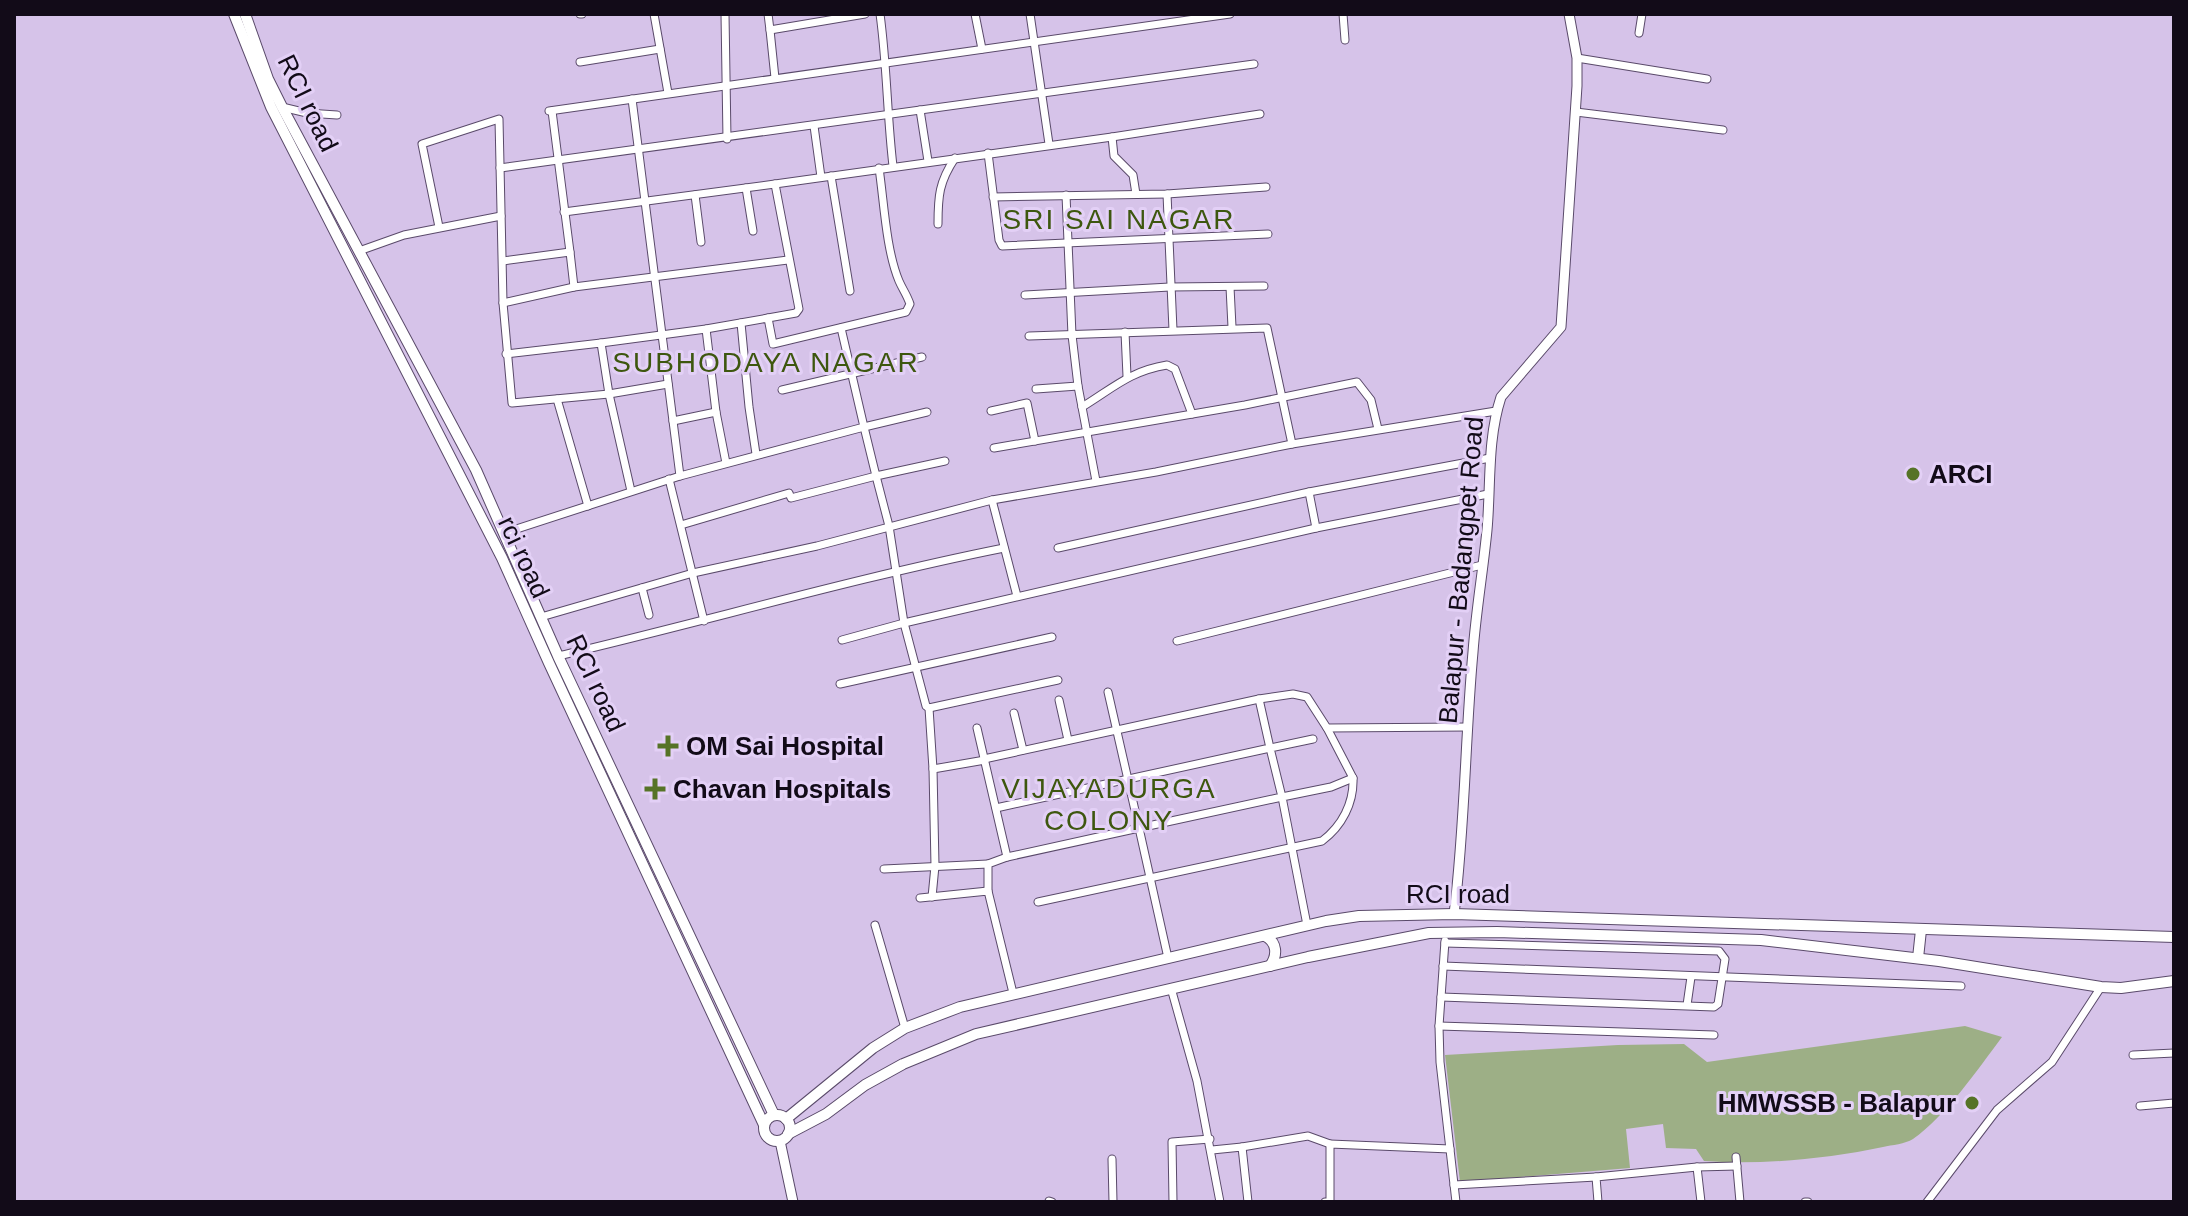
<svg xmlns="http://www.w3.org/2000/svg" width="2188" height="1216" font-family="Arial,sans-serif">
  <rect width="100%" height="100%" fill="#d6c3e9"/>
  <path fill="#9daf86" d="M1965 1026 2002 1037C1978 1069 1946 1116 1913 1139 1905 1144 1892 1145 1883 1147 1826 1159 1763 1165 1704 1161L1696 1149 1666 1148 1663 1124 1626 1129 1630 1168 1460 1182 1445 1055 1618 1045 1684 1044 1707 1062Z"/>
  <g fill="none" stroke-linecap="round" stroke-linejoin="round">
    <g stroke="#5a4a6a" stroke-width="9">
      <g id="minor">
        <path d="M580 14H582"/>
        <path d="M654 14 668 93"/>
        <path d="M725 14 727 139"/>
        <path d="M768 14 770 30 865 14"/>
        <path d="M880 14C887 65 887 115 893 166"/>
        <path d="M975 14 982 49"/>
        <path d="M1030 14 1049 144"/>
        <path d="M1343 14 1345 40"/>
        <path d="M770 30 775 78"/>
        <path d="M1639 33 1642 14"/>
        <path d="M1577 58 1707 79"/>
        <path d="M580 62 660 49"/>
        <path d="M282 107 307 113 337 115"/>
        <path d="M920 110 928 161"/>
        <path d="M549 111 1230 14"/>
        <path d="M552 111 570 252"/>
        <path d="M1576 112 1723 130"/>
        <path d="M814 126 821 177"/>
        <path d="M1112 137 1114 156 1133 175 1136 194"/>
        <path d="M988 153 999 240 1002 246 1268 234"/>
        <path d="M500 168 1254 64"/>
        <path d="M831 176 850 291"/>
        <path d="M746 188 753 231"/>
        <path d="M1167 194 1173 330"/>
        <path d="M695 195 701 242"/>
        <path d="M1066 195 1072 335 1078 386 1096 481"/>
        <path d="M993 197 1167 194 1266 187"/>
        <path d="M564 212 775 184"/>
        <path d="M938 224C938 196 939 182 955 158"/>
        <path d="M439 227 422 144 499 119 503 303 512 403 609 394 668 384"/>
        <path d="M359 251 404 235 501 216"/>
        <path d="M503 261 570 252 574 287"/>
        <path d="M1230 287 1232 327"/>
        <path d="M1025 295 1170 287 1264 286"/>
        <path d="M503 303 574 287 788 260"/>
        <path d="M768 318 796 313 799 309 775 184 1112 137 1260 114"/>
        <path d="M741 323 749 407 756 454"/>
        <path d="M706 329 716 412 726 463"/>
        <path d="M1125 332 1127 376"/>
        <path d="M1029 336 1267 328 1292 444"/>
        <path d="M601 343 706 329 768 318 773 344 906 312 910 304C907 295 903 290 899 281 886 250 884 202 879 168"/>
        <path d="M506 354 601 343 609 394 631 491"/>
        <path d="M1036 389 1078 386"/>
        <path d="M782 390 922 357"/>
        <path d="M557 399 588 506"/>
        <path d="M1082 407C1113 388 1130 371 1167 365L1175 369 1192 414"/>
        <path d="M991 411 1027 403 1035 441"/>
        <path d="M927 412 864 427 876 476 945 461"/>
        <path d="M673 421 716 412"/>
        <path d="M994 448 1245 405 1357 382 1371 400 1378 429"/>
        <path d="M680 476 864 427 841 328"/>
        <path d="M669 479 704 621"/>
        <path d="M1309 492 1316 528"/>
        <path d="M992 500 1017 596"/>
        <path d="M681 525 789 493 791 498 876 476 889 526 904 623 1316 528 1488 494"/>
        <path d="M504 533 680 476 632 99"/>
        <path d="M1058 548 1309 492 1490 458"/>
        <path d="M642 588 649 615"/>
        <path d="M541 617 693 573 817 546 992 500 1156 472 1292 444 1496 411"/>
        <path d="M842 640 904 623 926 706 929 708 1058 680"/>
        <path d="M1177 641 1482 565"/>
        <path d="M558 656C707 621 854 578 1004 548"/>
        <path d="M840 684 1052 637"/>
        <path d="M1108 692 1139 828 1282 797 1270 748 1313 739"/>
        <path d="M1259 699 1293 694 1307 697 1327 728 1468 727"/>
        <path d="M1059 700 1068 740"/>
        <path d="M929 708 933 769"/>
        <path d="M1014 713 1023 750"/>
        <path d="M977 728 1007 857"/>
        <path d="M984 759 1259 699 1270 748 996 808"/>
        <path d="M884 869 988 864"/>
        <path d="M988 891V864L1007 857 1139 828 1168 958"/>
        <path d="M932 897 935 866 933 769 985 760"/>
        <path d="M920 898 988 891 1013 993"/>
        <path d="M1038 902 1322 841C1342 826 1354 803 1353 778"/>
        <path d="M875 925 905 1028"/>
        <path d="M1307 925 1282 797 1331 787 1353 778 1327 728"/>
        <path d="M1445 941 1439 1026 1440 1062 1456 1202"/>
        <path d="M1443 966 1961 986"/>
        <path d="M1171 988 1197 1081 1220 1202"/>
        <path d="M1441 997 1714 1007 1718 1004 1725 959 1719 951 1445 943"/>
        <path d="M1687 1005 1691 977"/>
        <path d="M1439 1026 1714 1035"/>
        <path d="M2133 1055 2174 1053"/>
        <path d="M2140 1106 2174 1103"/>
        <path d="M1242 1147 1308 1136 1330 1144"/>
        <path d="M1212 1150 1242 1147 1248 1202"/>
        <path d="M1736 1157 1740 1202"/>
        <path d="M1112 1159 1113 1202"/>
        <path d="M1697 1167 1701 1202"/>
        <path d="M1454 1185 1596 1177"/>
        <path d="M1049 1201 1052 1202"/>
        <path d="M1173 1202 1172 1142 1210 1139"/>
        <path d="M1325 1202H1330V1144L1450 1149"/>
        <path d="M1598 1202 1596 1177 1697 1167 1737 1166"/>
        <path d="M1805 1202H1808"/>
        <path d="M1927 1202 1997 1110 2052 1062 2101 987"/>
      </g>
    </g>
    <g stroke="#5a4a6a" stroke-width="11">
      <g id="tertiary">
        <path d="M1454 914C1465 827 1465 739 1473 652 1476 611 1483 571 1487 530 1491 486 1487 440 1501 397L1561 327 1577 86V58L1569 14"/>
        <path d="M780 1141 793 1202"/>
      </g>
    </g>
    <g stroke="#5a4a6a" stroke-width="12">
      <g id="secondary">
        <path d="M234 14 271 107 502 558 549 663 764 1125"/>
        <path d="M245 14 268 79 282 107 476 470 558 656 774 1115"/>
        <path d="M1265 936C1277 942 1278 955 1270 966"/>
        <path d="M1918 958 1921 930"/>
        <circle cx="777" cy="1128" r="13"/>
        <path d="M786 1119 873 1048 905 1028 960 1007 1326 921 1359 916 1454 914 2174 937"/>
        <path d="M788 1134 826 1114 865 1085 903 1064 976 1034 1308 957 1429 933 1497 932 1761 940 1939 961 2101 987 2121 988 2174 981"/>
      </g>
    </g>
    <use href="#minor" stroke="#fff" stroke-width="7"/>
    <use href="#tertiary" stroke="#fff" stroke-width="9"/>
    <use href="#secondary" stroke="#fff" stroke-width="10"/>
  </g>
  <g fill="#567327" stroke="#e3d0f6" stroke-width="3">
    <circle cx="1913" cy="474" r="8"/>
    <path d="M664 734h8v8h8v8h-8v8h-8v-8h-8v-8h8z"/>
    <path d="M651 777h8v8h8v8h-8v8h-8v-8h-8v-8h8z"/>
    <circle cx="1972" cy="1103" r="8"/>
  </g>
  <g text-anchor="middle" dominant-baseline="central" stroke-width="6" stroke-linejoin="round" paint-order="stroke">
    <g font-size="26" fill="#120b18" stroke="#e3d0f6">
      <text transform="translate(308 103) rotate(64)">RCI road</text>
      <text transform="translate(524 557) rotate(65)">rci road</text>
      <text transform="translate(1461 570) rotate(-85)">Balapur - Badangpet Road</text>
      <text transform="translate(596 683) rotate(65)">RCI road</text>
      <text x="1458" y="894">RCI road</text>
    </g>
    <g font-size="26" font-weight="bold" fill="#120b18" stroke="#e3d0f6" text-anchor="start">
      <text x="1929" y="474">ARCI</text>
      <text x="686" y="746">OM Sai Hospital</text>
      <text x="673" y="789">Chavan Hospitals</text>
      <text x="1956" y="1103" text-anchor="end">HMWSSB - Balapur</text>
    </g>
    <g font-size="28" letter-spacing="2" fill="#3e570f" stroke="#e3d0f6">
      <text x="1119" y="219">SRI SAI NAGAR</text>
      <text x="766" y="362">SUBHODAYA NAGAR</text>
      <text x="1109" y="788">VIJAYADURGA<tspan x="1109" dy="32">COLONY</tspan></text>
    </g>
  </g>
  <rect width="2188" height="1216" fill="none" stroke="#120b18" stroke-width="32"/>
</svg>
